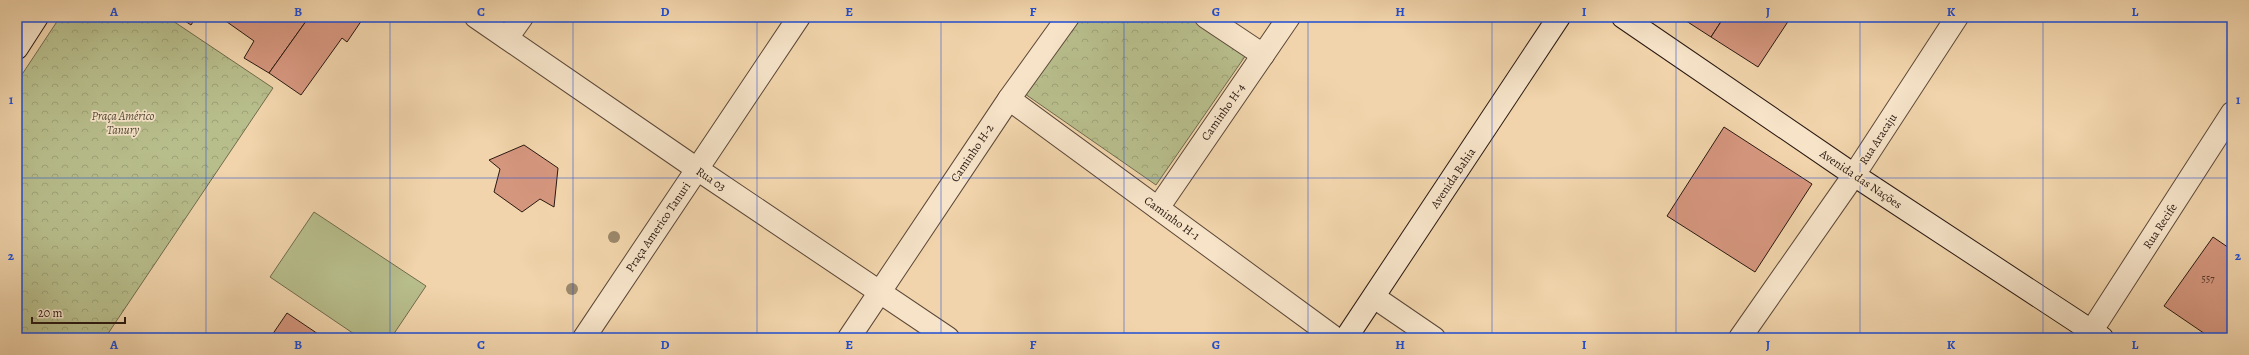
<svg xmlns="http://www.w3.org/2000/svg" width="2249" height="355" font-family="Alegreya,serif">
  <defs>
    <pattern id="park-crowns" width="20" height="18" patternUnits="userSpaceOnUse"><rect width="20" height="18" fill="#b7bd8b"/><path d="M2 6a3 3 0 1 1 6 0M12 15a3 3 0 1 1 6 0" fill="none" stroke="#9ea277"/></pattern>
  </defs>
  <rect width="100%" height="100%" fill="#f1d4ab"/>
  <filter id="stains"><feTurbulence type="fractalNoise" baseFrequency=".005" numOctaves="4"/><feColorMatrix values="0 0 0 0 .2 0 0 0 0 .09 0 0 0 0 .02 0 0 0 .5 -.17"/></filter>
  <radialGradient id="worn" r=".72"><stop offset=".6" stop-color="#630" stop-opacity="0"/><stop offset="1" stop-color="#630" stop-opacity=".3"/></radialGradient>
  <g fill="url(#park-crowns)" stroke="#706b4e">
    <path d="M60 17H167L273 88 105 338H17V82Z"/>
    <path d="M1078 17H1191L1246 55 1156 185 1025 94Z"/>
  </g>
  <path fill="#b7bd8b" stroke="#706b4e" d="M314 212 426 286 391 338H360L270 277Z"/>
  <g fill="#d5967e" stroke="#2a1911">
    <path d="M179 17H196L191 25Z"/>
    <path d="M220 17H309L269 73 244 58 254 41Z"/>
    <path d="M309 17H364L347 42 342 38 301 95 269 73Z"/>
    <path d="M1680 17H1724L1711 37Z"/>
    <path d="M1724 17H1791L1758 67 1711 37Z"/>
    <path d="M1724 127 1812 184 1755 272 1667 216Z"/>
    <path d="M524 145 558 168 554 207 540 199 522 212 494 192 500 169 489 160Z"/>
    <path d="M2213 237 2232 250V338H2211L2164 306Z"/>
    <path d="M287 313 324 338H270Z"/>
  </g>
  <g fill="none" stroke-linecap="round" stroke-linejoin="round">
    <g stroke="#5c4838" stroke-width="24">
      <g id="street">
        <path d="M476 17 697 169 948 338"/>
        <path d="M1206 17 1263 55"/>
        <path d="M507 38 522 17"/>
        <path d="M1009 99 1335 338"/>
        <path d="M1158 208 1289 17"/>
        <path d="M1374 297 1434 338"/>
        <path d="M584 338 799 17"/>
        <path d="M849 338 1009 99 1068 17"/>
        <path d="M1740 338 1854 175 1957 17"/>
        <path d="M2087 338 2232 113"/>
      </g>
    </g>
    <g stroke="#2a1911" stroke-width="24">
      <g id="secondary">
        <path d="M1623 17 1854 175 2102 338"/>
        <path d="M17 48 37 17"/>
        <path d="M1346 338 1559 17"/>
      </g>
    </g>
    <use href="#street" stroke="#f6e3c8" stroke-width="22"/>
    <use href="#secondary" stroke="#f6e3c8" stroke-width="22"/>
  </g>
  <g fill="#9b886b">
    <circle cx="614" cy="237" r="6"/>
    <circle cx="572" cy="289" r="6"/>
  </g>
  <path fill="none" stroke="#1d4ed8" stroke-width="1" stroke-opacity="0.55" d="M206 17V338M390 17V338M573 17V338M757 17V338M941 17V338M1124 17V338M1308 17V338M1492 17V338M1676 17V338M1860 17V338M2043 17V338M17 178H2232"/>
  <g text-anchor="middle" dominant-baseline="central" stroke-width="3.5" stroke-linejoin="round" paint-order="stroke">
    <g font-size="10" fill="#55382c">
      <text x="2208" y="278">557</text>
    </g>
    <g font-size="12" fill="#2a1911" stroke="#f6e3c8">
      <text transform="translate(1223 112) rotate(-55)">Caminho H-4</text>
      <text transform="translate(1878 139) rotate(-57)">Rua Aracaju</text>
      <text transform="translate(972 153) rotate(-56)">Caminho H-2</text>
      <text transform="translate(1453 178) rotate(-56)">Avenida Bahia</text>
      <text transform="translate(711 179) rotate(34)">Rua 03</text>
      <text transform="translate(1861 179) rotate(34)">Avenida das Nações</text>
      <text transform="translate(1172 218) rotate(36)">Caminho H-1</text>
      <text transform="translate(2160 226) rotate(-57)">Rua Recife</text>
      <text transform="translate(658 227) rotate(-56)">Praça Americo Tanuri</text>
    </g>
    <g font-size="12" font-style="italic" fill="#544a36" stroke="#f6e3c8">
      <text x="123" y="116">Praça Américo<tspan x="123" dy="14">Tanury</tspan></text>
    </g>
  </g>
  <rect width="2249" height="355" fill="none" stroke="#f1d4ab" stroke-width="44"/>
  <path d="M32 317v6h93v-6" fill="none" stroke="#2a1911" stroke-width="2"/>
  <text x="38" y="317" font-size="12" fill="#2a1911" stroke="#f6e3c8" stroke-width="3" paint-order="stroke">20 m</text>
  <rect x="22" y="22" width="2205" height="311" fill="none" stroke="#1d4ed8" stroke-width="1.5"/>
  <g font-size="13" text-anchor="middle" font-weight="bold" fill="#1d4ed8">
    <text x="114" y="16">A</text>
    <text x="298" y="16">B</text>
    <text x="481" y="16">C</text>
    <text x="665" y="16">D</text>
    <text x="849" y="16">E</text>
    <text x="1033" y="16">F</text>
    <text x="1216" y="16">G</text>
    <text x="1400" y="16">H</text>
    <text x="1584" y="16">I</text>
    <text x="1768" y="16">J</text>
    <text x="1951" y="16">K</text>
    <text x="2135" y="16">L</text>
    <text x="11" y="104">1</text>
    <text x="2238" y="104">1</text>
    <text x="11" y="260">2</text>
    <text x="2238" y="260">2</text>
    <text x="114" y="349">A</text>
    <text x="298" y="349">B</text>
    <text x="481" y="349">C</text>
    <text x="665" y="349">D</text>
    <text x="849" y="349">E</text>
    <text x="1033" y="349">F</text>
    <text x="1216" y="349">G</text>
    <text x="1400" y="349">H</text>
    <text x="1584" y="349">I</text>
    <text x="1768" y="349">J</text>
    <text x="1951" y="349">K</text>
    <text x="2135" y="349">L</text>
  </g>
  <rect width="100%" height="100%" filter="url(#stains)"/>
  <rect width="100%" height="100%" fill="url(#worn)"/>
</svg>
